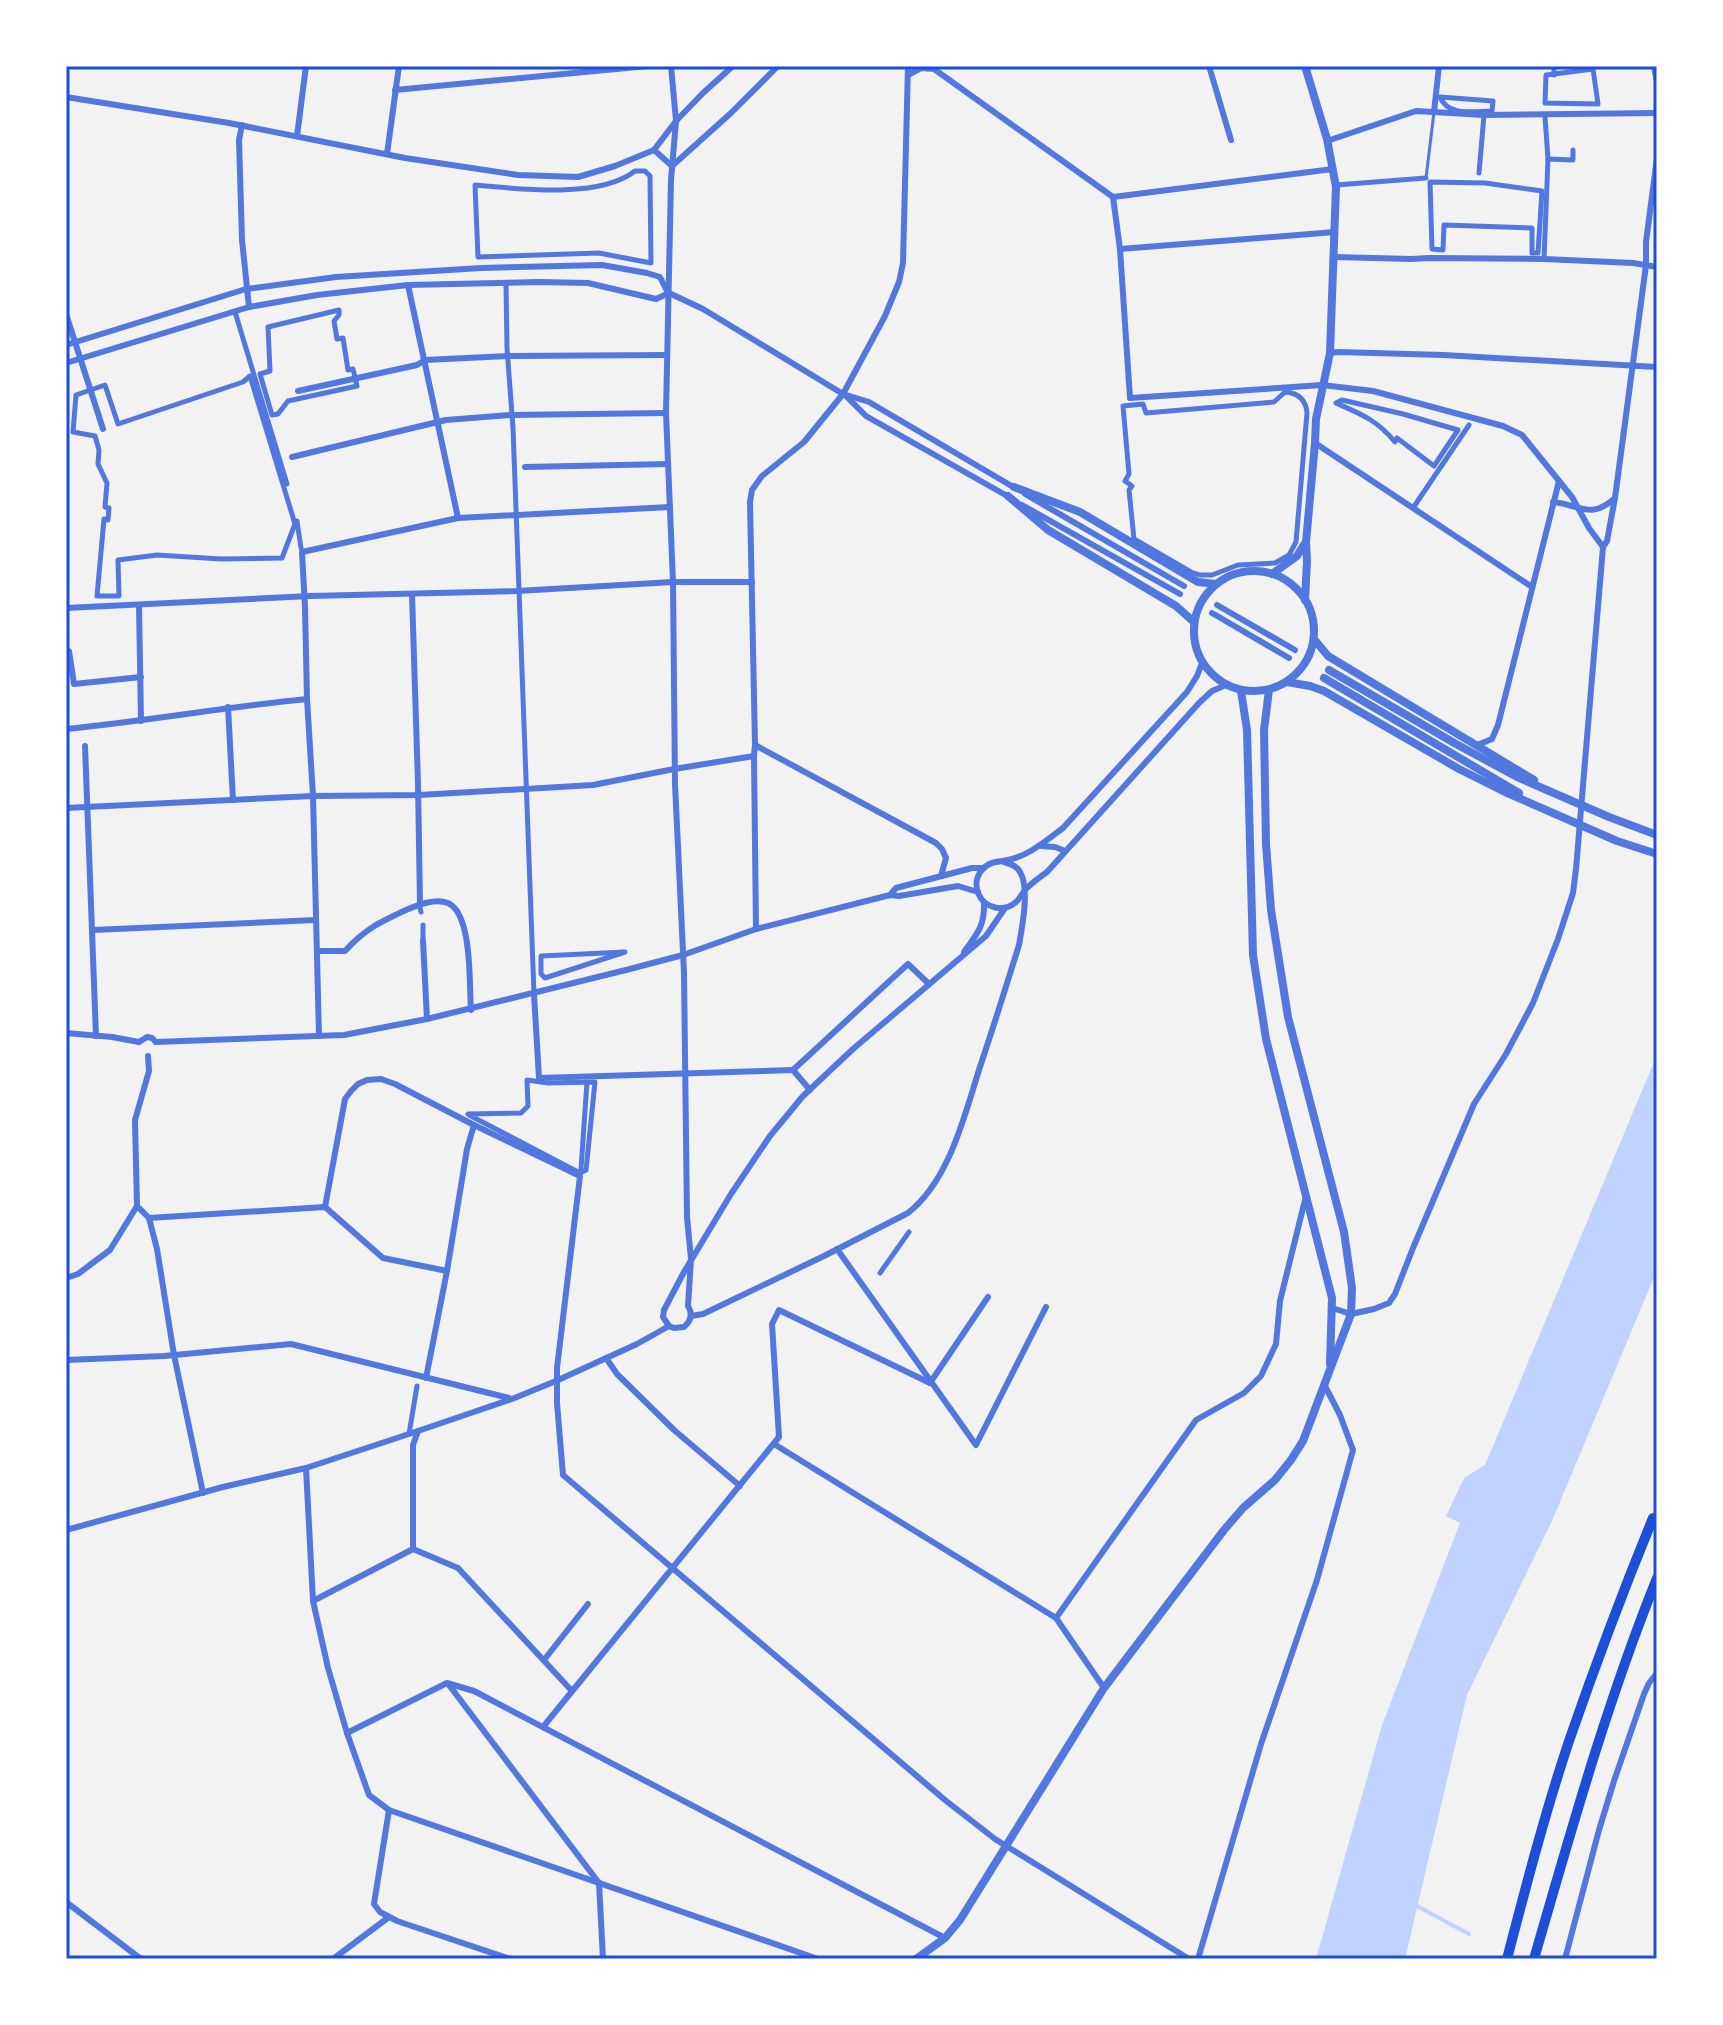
<svg xmlns="http://www.w3.org/2000/svg" width="1723" height="2025" font-family="Arial,sans-serif">
  <rect width="100%" height="100%" fill="#f2f2f2"/>
  <path fill="#bfd3fe" d="M1657 1055V1270L1552 1521 1467 1695 1405 1959H1316L1382 1725 1460 1523 1446 1516 1464 1478 1485 1465Z"/>
  <g fill="none" stroke-linecap="round" stroke-linejoin="round">
    <path stroke="#bfd3fe" stroke-width="4" d="M1415 1905 1469 1934"/>
    <path stroke="#5277de" stroke-width="3" d="M1426 178 1434 112"/>
    <g stroke="#5277de" stroke-width="5">
      <path d="M1593 69 1598 104 1545 103 1546 75Z"/>
      <path d="M1554 75V66"/>
      <path d="M1440 97 1493 101 1492 111C1474 111 1448 117 1440 97Z"/>
      <path d="M1548 159 1573 160V150"/>
      <path d="M635 171H645L650 176 651 263 599 253 478 257 475 185C520 189 599 199 635 171Z"/>
      <path d="M1479 173 1484 115"/>
      <path d="M1430 182 1485 183 1542 191 1538 253H1532V228L1444 225 1443 250 1432 249Z"/>
      <path d="M1336 185 1426 178"/>
      <path d="M1544 259 1548 159 1545 117"/>
      <path d="M506 284 507 348 513 428 534 994"/>
      <path d="M339 310V315L334 321 337 339 343 338 348 370 353 369 357 386 288 401 278 414 272 415 260 374 270 371 268 327Z"/>
      <path d="M235 312 287 484"/>
      <path d="M250 376 295 524 282 558 221 559 157 555 118 560 119 596H97L104 519 108 520 109 508 105 507 107 483 98 464 99 450 95 436 73 432 76 395 105 385 118 424 243 382Z"/>
      <path d="M1285 392C1298 393 1306 400 1307 413L1296 542 1289 555 1275 563 1238 565 1212 575H1200L1191 572 1134 539 1129 490 1132 486 1125 481 1129 474 1123 406 1143 404 1146 413 1274 402Z"/>
      <path d="M1342 400 1403 414 1458 430 1434 466 1397 438 1395 442C1377 420 1361 414 1336 403Z"/>
      <path d="M1413 508 1469 425"/>
      <path d="M297 521 301 548"/>
      <path d="M420 908 421 912"/>
      <path d="M423 925V941"/>
      <path d="M625 952 545 978 541 974V956Z"/>
      <path d="M527 1080 548 1083 595 1082 586 1170 580 1173 469 1115 468 1114 521 1113 528 1106Z"/>
      <path d="M581 1169 587 1082"/>
      <path d="M880 1273 909 1232"/>
      <path d="M409 1434 417 1386"/>
    </g>
    <g stroke="#5277de" stroke-width="6">
      <path d="M1209 66 1231 140"/>
      <path d="M1654 66 1657 82"/>
      <path d="M908 75 921 68 934 69 1113 197 1333 169"/>
      <path d="M395 90 648 66"/>
      <path d="M66 97 229 123 405 158 518 175 578 177 615 166 654 150 676 121 703 93 733 66"/>
      <path d="M1434 112 1439 66"/>
      <path d="M242 125 239 140 242 240 249 307"/>
      <path d="M297 136 306 66"/>
      <path d="M1327 141 1416 111 1484 115 1657 113"/>
      <path d="M654 150 672 166"/>
      <path d="M387 154 399 66"/>
      <path d="M672 166 731 113 778 66"/>
      <path d="M1113 197 1120 249 1130 398 1322 385 1373 391 1503 426 1522 435 1572 497 1589 528 1603 547"/>
      <path d="M1120 249 1335 232"/>
      <path d="M1334 257 1411 259 1429 258 1544 259 1633 263 1657 267"/>
      <path d="M408 285 458 518"/>
      <path d="M669 293 703 309 843 394 869 402 1015 488"/>
      <path d="M66 314 103 429"/>
      <path d="M66 345 246 289 336 277 481 268 602 265 647 273 660 277 667 291"/>
      <path d="M1330 353 1339 352 1443 355 1657 367"/>
      <path d="M66 363 249 307 317 295 408 285 539 282 588 283 656 299 669 293"/>
      <path d="M298 391 417 365 425 360 508 356 666 355"/>
      <path d="M846 396 866 416 1009 497"/>
      <path d="M1315 443 1532 587"/>
      <path d="M292 457 446 420 511 415 666 413"/>
      <path d="M525 467 668 464"/>
      <path d="M1025 494 1184 586"/>
      <path d="M1553 502C1581 505 1591 520 1615 498"/>
      <path d="M1022 505 1180 594"/>
      <path d="M412 594 418 784 420 904"/>
      <path d="M139 605 141 721"/>
      <path d="M1217 605 1295 650"/>
      <path d="M66 608 310 596 517 591 673 582H752"/>
      <path d="M1212 613 1289 658"/>
      <path d="M66 651H69L74 684 141 677"/>
      <path d="M1202 663 1197 676 1187 692 1063 828C1046 841 1026 858 1003 861 994 862 987 863 981 871 976 878 975 887 979 895 985 908 1004 913 1016 902 1021 898 1022 892 1027 888 1033 882 1040 877 1047 872L1199 703 1212 691 1226 685"/>
      <path d="M228 707 233 800"/>
      <path d="M66 729C147 721 226 707 307 699"/>
      <path d="M755 745 936 843 942 849 946 858 941 876"/>
      <path d="M1477 745 1492 739 1498 725 1559 481"/>
      <path d="M85 746 96 1036"/>
      <path d="M66 808 313 796 419 795 593 785 674 769 754 756"/>
      <path d="M1041 846 1055 847 1065 851"/>
      <path d="M890 895 896 888 972 868H984"/>
      <path d="M756 929 754 756 755 745 750 502 752 490 762 476 804 442 843 394 885 316 899 282 903 263 908 66"/>
      <path d="M93 930 315 920"/>
      <path d="M423 941 427 1019"/>
      <path d="M317 951H345C365 929 380 922 406 910 418 905 435 898 448 903 473 914 469 987 471 1010"/>
      <path d="M964 952C977 934 985 926 984 902"/>
      <path d="M534 994 539 1078 793 1070 810 1090"/>
      <path d="M66 1033 112 1037 139 1042"/>
      <path d="M319 1036 313 796 307 699 305 607 302 552 458 518 670 507"/>
      <path d="M139 1042 147 1037 152 1038 156 1042"/>
      <path d="M156 1042 344 1035 427 1019 626 970 683 955 756 929 890 895 899 896 958 886 978 892"/>
      <path d="M793 1070 908 964 929 984"/>
      <path d="M137 1206 149 1218 157 1249 174 1355 203 1493"/>
      <path d="M325 1207 345 1099 351 1091 358 1084 367 1080 381 1079 395 1084 474 1125 580 1176 557 1368V1403L563 1475 945 1800 995 1839 1189 1959"/>
      <path d="M149 1218 325 1207 383 1258 447 1271"/>
      <path d="M837 1249 976 1445 1046 1307"/>
      <path d="M66 1278 78 1274 110 1250 137 1206 135 1120 149 1071 148 1056"/>
      <path d="M1332 1308 1351 1314 1374 1309 1389 1303 1395 1294 1413 1248 1474 1104 1506 1054 1533 1003 1558 939 1573 893 1576 869 1603 547 1607 541 1615 498 1646 265V242L1657 158"/>
      <path d="M691 1316 703 1314 824 1256 908 1213C949 1181 964 1117 979 1070 993 1028 1006 987 1019 945 1022 928 1030 888 1020 872 1017 866 1011 864 1004 862"/>
      <path d="M669 1326 674 1328 684 1327C691 1321 693 1314 688 1306L691 1259 687 1217 684 973 675 784 673 582 666 413 671 180 676 121 671 66"/>
      <path d="M669 1326 663 1317 664 1310 684 1272 731 1194 770 1136 803 1096 853 1049 986 936 1005 908"/>
      <path d="M606 1358 617 1374 674 1430 740 1486"/>
      <path d="M66 1360 164 1356 291 1344 509 1398"/>
      <path d="M426 1378 447 1271 467 1149 474 1125"/>
      <path d="M930 1383 988 1297"/>
      <path d="M774 1444 1056 1618 1104 1688"/>
      <path d="M306 1468 313 1601 328 1668 347 1733 369 1795 389 1810 818 1959"/>
      <path d="M66 1530 223 1487 306 1468 418 1431 512 1399 556 1381 637 1344 669 1326"/>
      <path d="M413 1549V1445L418 1431"/>
      <path d="M313 1601 413 1549 458 1568 572 1691"/>
      <path d="M1056 1618 1196 1420 1244 1393 1261 1376 1276 1344 1280 1301 1305 1200"/>
      <path d="M544 1660 588 1604"/>
      <path d="M449 1685 599 1883"/>
      <path d="M543 1727 779 1437 772 1324 779 1310 930 1383"/>
      <path d="M347 1733 447 1683 474 1691 945 1938"/>
      <path d="M389 1810 374 1904 380 1912 397 1921 510 1959"/>
      <path d="M599 1883 603 1959"/>
      <path d="M66 1902 141 1959"/>
      <path d="M333 1959 389 1917"/>
      <path d="M1198 1959 1261 1744 1317 1580 1353 1450 1340 1415 1325 1386"/>
      <path d="M1565 1959 1599 1830 1614 1781 1644 1694 1649 1683 1657 1673"/>
    </g>
    <g stroke="#5277de" stroke-width="8">
      <path d="M1014 487 1080 512 1198 582 1216 584"/>
      <path d="M1008 496 1048 530 1176 606 1194 622"/>
      <circle cx="1254" cy="631" r="60"/>
      <path d="M1272 574 1297 556 1305 543"/>
      <path d="M1305 600 1307 561 1306 542 1315 443 1316 419 1330 353 1336 187 1327 139 1305 66"/>
      <path d="M1314 639 1328 656 1534 780"/>
      <path d="M1329 670 1456 744 1517 777 1609 817 1657 835"/>
      <path d="M1324 678 1519 793"/>
      <path d="M1287 682 1310 686 1324 691 1459 769 1505 792 1617 841 1657 854"/>
      <path d="M1241 691 1247 730 1253 955 1266 1039 1332 1298 1330 1364"/>
      <path d="M916 1959 945 1938 960 1920 1104 1688 1224 1530 1243 1508 1275 1480 1291 1460 1303 1441 1351 1314 1352 1288 1344 1232 1288 1017 1271 910 1266 844 1264 730 1269 690"/>
    </g>
    <g stroke="#1d4ed8" stroke-width="10">
      <path d="M1507 1959C1526 1886 1545 1813 1569 1741 1595 1666 1623 1591 1653 1518"/>
      <path d="M1534 1959C1571 1831 1607 1702 1657 1578"/>
    </g>
  </g>
  <rect width="1723" height="2025" fill="none" stroke="#ffffff" stroke-width="136"/>
  <rect x="68" y="68" width="1587" height="1889" fill="none" stroke="#1d4ed8" stroke-width="3"/>
</svg>
